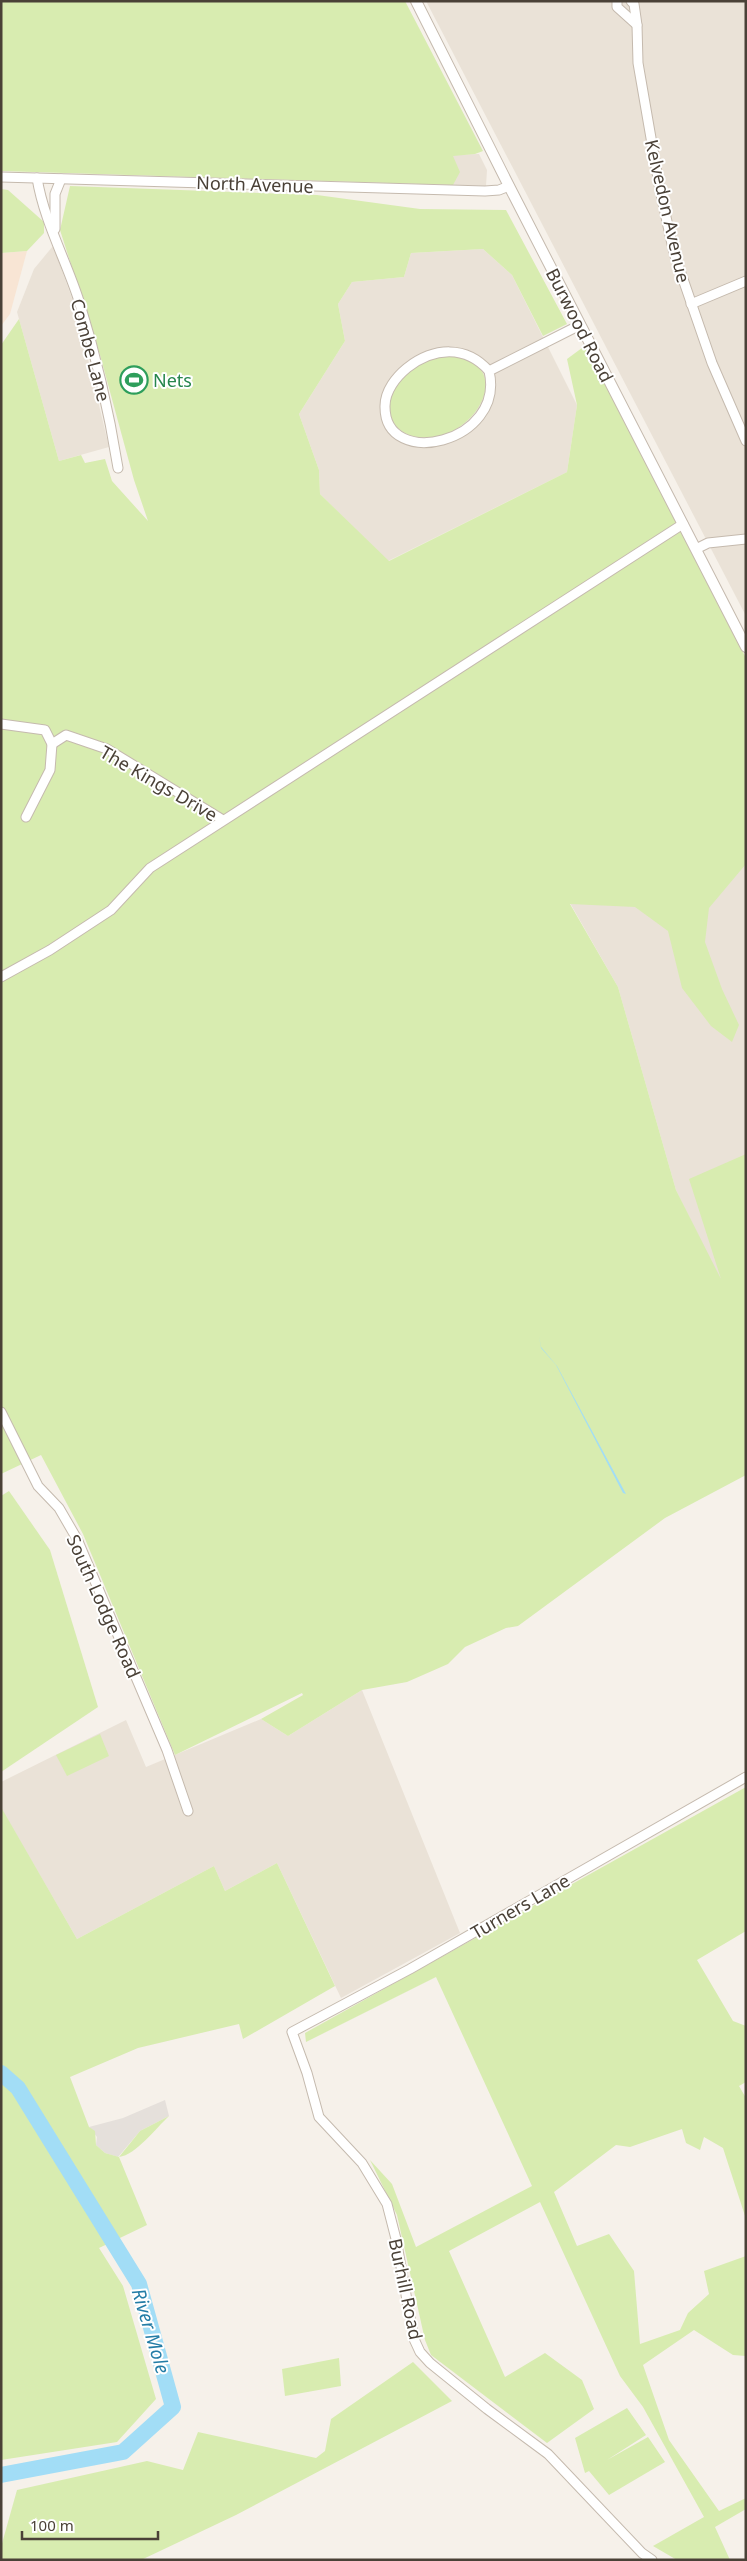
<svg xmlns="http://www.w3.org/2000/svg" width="747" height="2561" font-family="'Noto Sans',sans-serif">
  <rect width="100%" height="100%" fill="#f6f1ea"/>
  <g fill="#eae2d7">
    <path d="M426 1H746V616Z"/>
    <path d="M479 154 487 170 486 186 432 184 436 155Z"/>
    <path d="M53 246 76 309 109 447 59 461 17 312 34 269Z"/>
    <path d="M483 249 512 275 577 405 567 472 388 561 320 494 319 470 299 414 345 341 338 304 352 282 404 277 411 253Z"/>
    <path d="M746 855V1273L722 1283 676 1190 618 987 570 903Z"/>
    <path d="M362 1690 460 1933 341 1998 277 1863 225 1891 214 1866 77 1939 1 1808V1782L126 1720 146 1767 261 1719 288 1736Z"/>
  </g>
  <path fill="#f8e5d4" d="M27 251 10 314 1 326V253Z"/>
  <path fill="#e5e0db" d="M165 2100 169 2116 140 2131 118 2157 105 2153 96 2145 97 2137 89 2127 123 2118Z"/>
  <g fill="#d8ecb0">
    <path d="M1 1H405L483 151 475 154 453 156 460 172 453 185 1 171Z"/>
    <path d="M70 186 317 195 420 209 506 210 567 324 543 336 512 275 483 249 411 253 404 277 352 282 338 304 345 341 299 414 319 470 320 494 389 561 567 472 577 405 567 359 586 345 746 658V864L709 908 705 942 722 989 739 1025 732 1042 711 1026 682 988 668 931 635 907 570 904 618 987 676 1190 721 1279 689 1179 746 1154V1475L665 1518 518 1626 506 1628 465 1647 448 1664 407 1682 362 1690 288 1736 261 1719 303 1695 302 1693 175 1755 83 1534 41 1455 1 1474V345L19 319 59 461 81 455 85 463 105 459 112 481 148 521 134 480 100 355 60 230Z"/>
    <path d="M1 189 8 190 44 222V233L27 251 1 253Z"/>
    <path d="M445 356C522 358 476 445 418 437 387 433 380 399 401 377 413 365 429 360 445 356Z"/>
    <path d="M9 1491 50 1550 98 1707 1 1772V1496Z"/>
    <path d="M100 1734 109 1756 67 1776 56 1755Z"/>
    <path d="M746 1787V1931L697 1960 733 2021 746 2026V2082L739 2086 746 2098V2219L723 2148 704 2137 700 2150 686 2143 682 2129 630 2147 616 2145 554 2192 577 2246 609 2234 634 2271 640 2344 680 2330 688 2313 709 2294 704 2271 746 2256V2356L733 2355 694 2330 643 2365 669 2440 719 2511 746 2498V2509L715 2527 730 2560H677L653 2546 704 2517 643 2407 620 2376 540 2202 449 2251 505 2377 545 2353 582 2380 594 2409 547 2443 431 2355 425 2340 397 2215 370 2160 392 2184 416 2247 532 2186 436 1977 306 2042 305 2033Z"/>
    <path d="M1 1807 77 1939 214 1866 225 1891 277 1863 335 1986 243 2039 239 2024 138 2048 70 2077 89 2127 95 2131 96 2145 105 2153 119 2157 140 2131 169 2116C156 2128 136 2155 119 2157L147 2225 99 2248 123 2286 156 2399 117 2442 1 2460Z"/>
    <path d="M339 2358 341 2386 285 2396 282 2369Z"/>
    <path d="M413 2362 452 2401 236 2515 141 2560H1V2547L17 2490 147 2461 183 2470 198 2432 316 2458 325 2451 331 2419Z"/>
    <path d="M627 2408 646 2435 607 2460 648 2437 665 2462 609 2495 589 2471 585 2473 575 2438Z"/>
  </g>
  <path fill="#a2ddf6" d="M539 1336 541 1347 557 1366 626 1494 623 1493 556 1365 541 1348Z"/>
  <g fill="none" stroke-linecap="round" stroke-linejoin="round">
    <path stroke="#a2ddf6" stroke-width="16" d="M1 2073 18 2088 139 2284 173 2407 123 2452 1 2475"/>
    <g stroke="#c5baae" stroke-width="11">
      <g id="minor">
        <path d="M617 1V7L637 25"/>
        <path d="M631 1 634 4 637 25 638 63 660 190 674 253 712 363 746 441"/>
        <path d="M1 177 485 191 499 190 509 186"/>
        <path d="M37 178C44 221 66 260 79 301 96 355 109 412 118 468"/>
        <path d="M55 229V194L61 179"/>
        <path d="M691 304 746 281"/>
        <path d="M489 371C466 345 434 347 407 368 396 377 385 391 385 406 384 471 506 443 489 371L580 325"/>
        <path d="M696 549 708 543 746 539"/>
        <path d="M1 724 45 730 52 744 50 770 26 817"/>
        <path d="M52 744 66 735 107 749 223 820"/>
        <path d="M1 977 50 950 111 910 150 868 683 524"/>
        <path d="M1 1412 38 1486 59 1508 77 1539 167 1750 188 1811"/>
        <path d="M652 2560 642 2553 548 2454 487 2409 430 2363 420 2352 414 2339 396 2239 387 2204 362 2163 319 2117 307 2073 292 2032 410 1969 746 1777"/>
      </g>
    </g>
    <g stroke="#c5baae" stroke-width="12">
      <path id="tertiary" d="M416 1 509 186 746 647"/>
    </g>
    <use href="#minor" stroke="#fff" stroke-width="9"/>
    <use href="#tertiary" stroke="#fff" stroke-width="10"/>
  </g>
  <defs>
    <g id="stadium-ring" transform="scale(1.4375)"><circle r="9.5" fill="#fff" stroke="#2e9e5b" stroke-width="1.5"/><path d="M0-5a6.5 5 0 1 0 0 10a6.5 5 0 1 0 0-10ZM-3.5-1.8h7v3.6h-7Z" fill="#2e9e5b"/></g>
  </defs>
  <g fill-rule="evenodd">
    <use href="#stadium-ring" x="134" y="380"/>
  </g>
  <g text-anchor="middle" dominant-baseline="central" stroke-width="4" stroke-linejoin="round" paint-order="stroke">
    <g font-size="18" fill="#4a4137" stroke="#fff">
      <text transform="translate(255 184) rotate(2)">North Avenue</text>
      <text transform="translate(668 211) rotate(77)">Kelvedon Avenue</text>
      <text transform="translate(580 325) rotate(63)">Burwood Road</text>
      <text transform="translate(91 350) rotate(75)">Combe Lane</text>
      <text transform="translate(159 783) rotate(30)">The Kings Drive</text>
      <text transform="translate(104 1606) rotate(66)">South Lodge Road</text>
      <text transform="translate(520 1906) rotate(-30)">Turners Lane</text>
      <text transform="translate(406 2289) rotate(78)">Burhill Road</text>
    </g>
    <g font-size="18" fill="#27864d" stroke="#fff" text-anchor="start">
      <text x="153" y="380">Nets</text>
    </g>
    <g font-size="19" font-style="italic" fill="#247da6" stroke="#fff">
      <text transform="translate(151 2331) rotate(73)">River Mole</text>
    </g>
  </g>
  <rect width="747" height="2561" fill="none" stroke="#4a4137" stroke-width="5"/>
  <path d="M22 2531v8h136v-8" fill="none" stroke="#4a4137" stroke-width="2.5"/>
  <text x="30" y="2531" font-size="15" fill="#4a4137" stroke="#ffffff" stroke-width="4" paint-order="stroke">100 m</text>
</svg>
